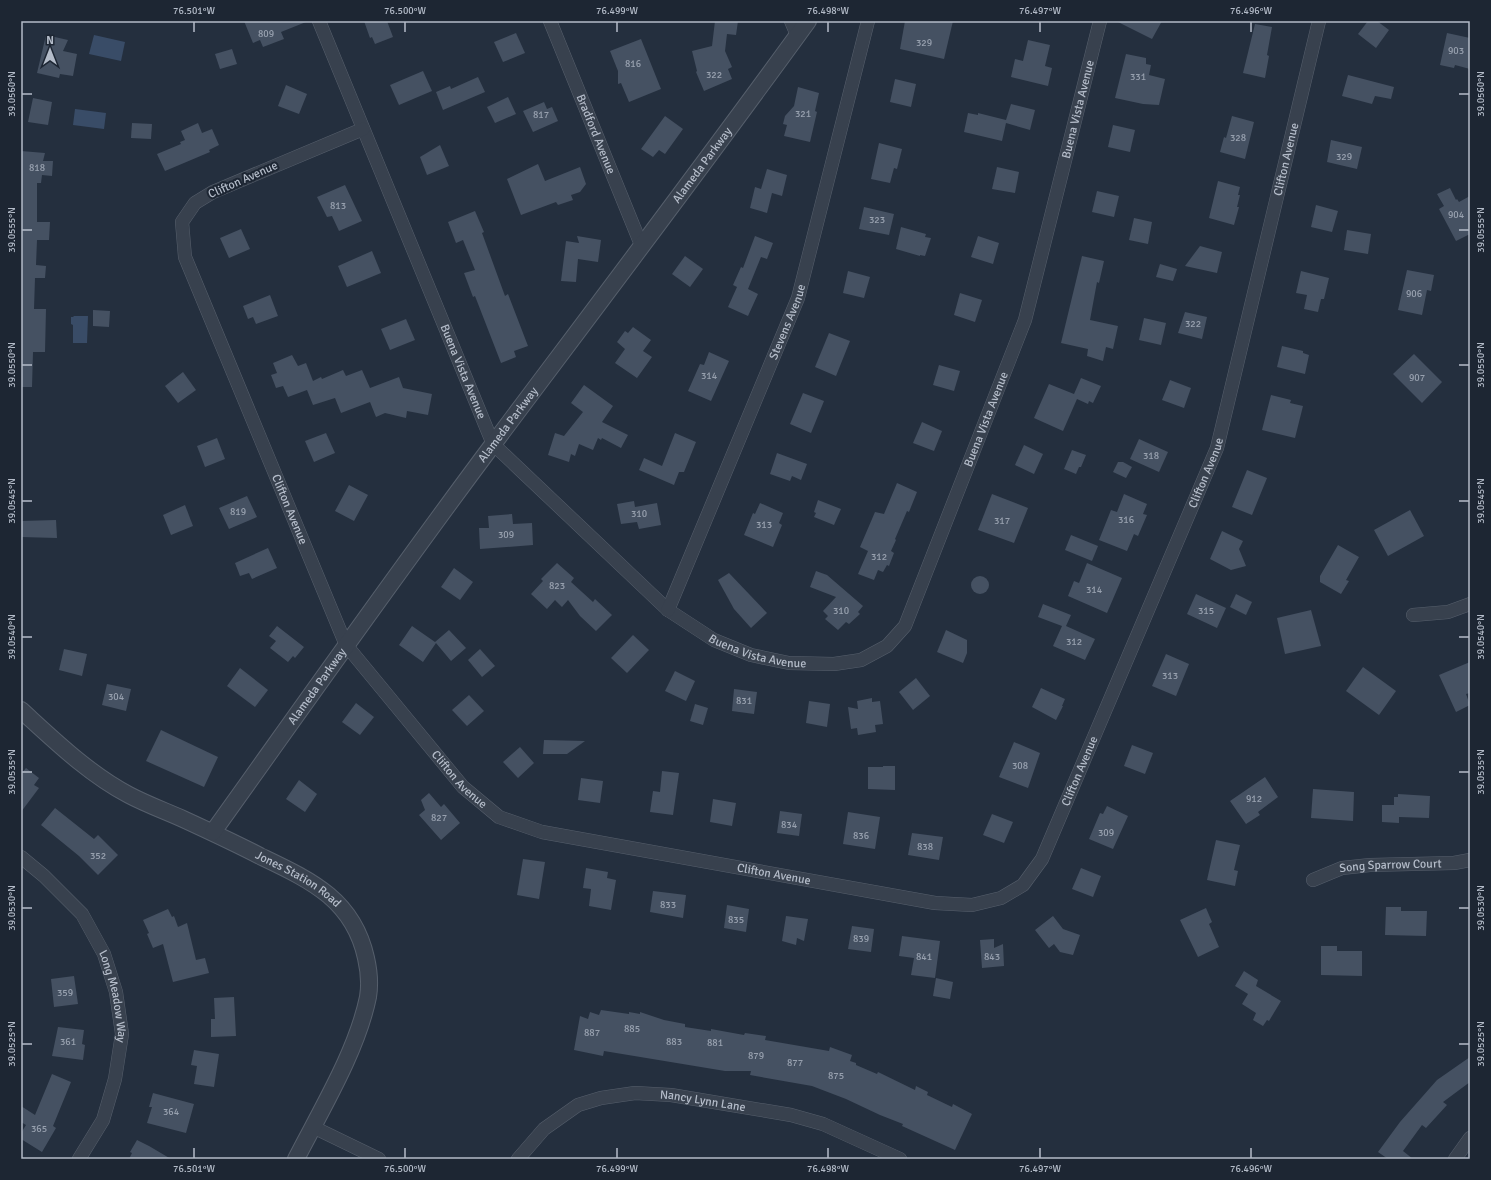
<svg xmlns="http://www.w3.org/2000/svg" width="1491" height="1180" font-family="Signika,sans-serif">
  <rect width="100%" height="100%" fill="#242f3e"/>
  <g fill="#394c67">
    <path d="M94 35 125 42 121 61 89 54Z"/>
    <path d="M75 109 106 113 104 129 73 125Z"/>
    <path d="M74 316H88L87 343H73V325L71 324V317H73Z"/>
  </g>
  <g fill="#455162">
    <path d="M244 21H306V22L281 32 284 39 263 47 260 40 253 43Z"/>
    <path d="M364 21H387L393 37 375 44 372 37 370 38Z"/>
    <path d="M715 21H738L736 35 727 34 725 51 732 67 728 69 732 79 704 91 696 72 697 71 692 51 712 46Z"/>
    <path d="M905 21H953L944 59 900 49Z"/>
    <path d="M1116 21H1162L1152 39Z"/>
    <path d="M1368 21H1377L1389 30 1376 48 1358 34Z"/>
    <path d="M1255 24 1272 27 1267 55 1269 56 1265 78 1243 73Z"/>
    <path d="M516 33 525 53 503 62 494 42Z"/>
    <path d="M1447 33 1470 38V69L1455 65 1454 68 1440 65Z"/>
    <path d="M46 35 68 40 63 51 77 54 73 76 60 74 59 78 37 73Z"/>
    <path d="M641 39 661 89 629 102 621 83 618 84V71L610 51Z"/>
    <path d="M1028 40 1050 45 1045 66 1052 68 1048 86 1011 77 1015 59 1023 61Z"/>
    <path d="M232 49 237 64 220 69 215 54Z"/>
    <path d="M1126 54 1146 58V64L1151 65 1149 75 1165 79 1159 105 1143 104 1115 98Z"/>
    <path d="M423 71 432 91 399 105 390 85Z"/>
    <path d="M1348 75 1394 87 1391 99 1375 96 1372 104 1342 96Z"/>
    <path d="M478 77 485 92 443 110 436 92 450 86 451 89Z"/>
    <path d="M895 79 916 84 911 107 890 102Z"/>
    <path d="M286 85 307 94 299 114 278 106Z"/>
    <path d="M798 87 819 93 815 111 817 112 810 142 784 136 787 125 783 124 785 116 794 106Z"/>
    <path d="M508 97 516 114 495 123 487 107Z"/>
    <path d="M33 98 52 102 48 125 28 122Z"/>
    <path d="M544 102 547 109 552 107 558 121 533 132 523 111Z"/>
    <path d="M1011 104 1035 110 1030 130 1006 123 1002 141 964 132 968 113 978 115V113L1006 120Z"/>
    <path d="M665 116 683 129 665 154 659 150 653 157 641 149Z"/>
    <path d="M1232 116 1254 122 1245 159 1220 152 1224 137 1226 138Z"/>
    <path d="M132 123 152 124 151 139 131 138Z"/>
    <path d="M198 123 202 133 212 129 219 145 209 150 210 152 165 171 157 154 181 144 180 142 185 140 181 131Z"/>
    <path d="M1113 125 1135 130 1130 152 1108 147Z"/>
    <path d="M1331 140 1362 147 1357 169 1327 162Z"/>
    <path d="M879 143 902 149 897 169 894 168 890 183 871 179Z"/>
    <path d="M440 145 449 166 427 175 420 157Z"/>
    <path d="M21 151 45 153 43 161H53L52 176 42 175 41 183H37V222H50L49 240H37L36 265 46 266 45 278H35L34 309H46L45 352H33L32 387H21Z"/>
    <path d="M538 164 545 181 580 167 586 184 580 192 571 195 573 200 558 205 556 202 521 215 507 179Z"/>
    <path d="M997 167 1019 172 1015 193 992 189Z"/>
    <path d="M767 169 787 175 782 196 772 193 767 213 750 208 755 187 761 189Z"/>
    <path d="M1218 181 1240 187 1238 195H1240L1237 207H1239L1234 225 1209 218Z"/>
    <path d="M345 185 362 221 339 231 332 216 327 217 317 197Z"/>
    <path d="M1450 188 1456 200 1457 199 1459 202 1470 196V234L1456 241 1439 209 1444 206 1437 194Z"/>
    <path d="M1097 191 1119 196 1114 217 1092 212Z"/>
    <path d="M1316 205 1338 211 1332 232 1311 227Z"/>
    <path d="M864 207 894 214 889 235 859 229Z"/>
    <path d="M475 211 484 232 482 233 505 296 508 294 528 346 514 351 516 357 501 363 475 296 473 297 464 273 475 270 463 240 456 243 448 222Z"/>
    <path d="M1134 218 1152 222 1148 244 1129 240Z"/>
    <path d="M901 227 926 234 925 237 931 238 925 256 920 255V256L896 249Z"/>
    <path d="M241 229 250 249 229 258 220 238Z"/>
    <path d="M1347 230 1371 234 1368 254 1344 250Z"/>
    <path d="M577 236 601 240 598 262 578 259 576 282 561 281 566 241 579 243Z"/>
    <path d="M755 236 773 243 767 259 761 257 748 289 758 294 748 316 728 307 737 287 733 285 741 267 743 268Z"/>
    <path d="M978 236 999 243 993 264 971 257Z"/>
    <path d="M1200 246 1222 252 1217 273 1185 266Z"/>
    <path d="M372 251 381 273 347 287 338 266Z"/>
    <path d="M685 256 703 269 690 287 672 274Z"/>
    <path d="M1082 256 1104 261 1099 283 1097 282 1090 320 1118 326 1113 349 1106 347 1103 361 1087 356 1088 349 1061 343Z"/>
    <path d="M1160 264 1177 269 1173 281 1156 277Z"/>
    <path d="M1407 270 1434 275 1431 291 1427 290 1422 315 1398 310Z"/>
    <path d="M848 271 870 277 864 298 843 293Z"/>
    <path d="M1301 271 1329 278 1324 299H1321L1318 312 1304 309 1307 295 1296 293Z"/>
    <path d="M960 293 982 300 975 322 954 315Z"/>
    <path d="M270 295 278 316 256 324 253 317 248 319 243 306Z"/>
    <path d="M93 310 110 311 109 327 93 326Z"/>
    <path d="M1185 312 1207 317 1202 339 1178 333Z"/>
    <path d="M1144 318 1166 323 1161 345 1139 340Z"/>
    <path d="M406 319 415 340 390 350 381 329Z"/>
    <path d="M633 327 651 340 643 351 652 357 637 378 615 363 625 349 617 342 625 331 628 333Z"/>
    <path d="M829 333 850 341 836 376 815 367Z"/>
    <path d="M1282 346 1303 351V353L1309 355 1305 374 1277 367Z"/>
    <path d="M709 352 729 361 711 401 688 391 700 364 704 365Z"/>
    <path d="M1414 354 1442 382 1422 403 1393 374Z"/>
    <path d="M292 355 298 366 306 363 313 381 321 377 322 379 343 370 346 376 362 370 370 388 399 377 403 388 432 394 428 415 407 411 406 418 385 413 376 417 370 402 341 413 335 398 313 405 307 390 288 397 283 386 276 388 271 375 277 373 273 363Z"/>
    <path d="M939 365 960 371 954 391 933 385Z"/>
    <path d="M183 372 196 390 178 403 165 386Z"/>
    <path d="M1081 378 1101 386 1093 403 1089 401 1088 404 1077 399 1063 431 1034 418 1049 384 1074 394Z"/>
    <path d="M1170 380 1191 388 1184 408 1162 400Z"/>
    <path d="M584 385 613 406 602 422 628 435 621 448 602 438 601 440 598 438 593 450 579 444 575 456 571 454 569 462 548 455 555 433 564 436 583 412 571 403Z"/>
    <path d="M803 393 824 401 811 433 790 424Z"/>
    <path d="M1271 395 1291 400 1290 403 1303 406 1295 438 1262 430Z"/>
    <path d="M922 422 942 431 934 451 913 443Z"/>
    <path d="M326 433 335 453 314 462 305 441Z"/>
    <path d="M675 433 696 442 684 472H679L674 485 639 470 644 458 662 466Z"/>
    <path d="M217 438 225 459 205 467 197 446Z"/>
    <path d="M1139 439 1168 452 1159 472 1130 459Z"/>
    <path d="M1024 445 1043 454 1034 474 1015 465Z"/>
    <path d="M1072 450 1086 455 1081 467H1079L1076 474 1064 469Z"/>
    <path d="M777 453 807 464 801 480 792 476 790 481 770 474Z"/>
    <path d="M1118 462H1123L1132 467 1126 478 1113 472Z"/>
    <path d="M1247 470 1267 478 1252 515 1232 507Z"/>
    <path d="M897 483 917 492 909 512 907 511 895 539 896 540 891 551 894 553 889 566 887 565 883 572 878 570 874 580 858 574 868 551 860 547 875 512 884 514Z"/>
    <path d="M349 485 368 495 354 521 335 511Z"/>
    <path d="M992 494 1028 508 1014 543 978 530Z"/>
    <path d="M1124 494 1147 504 1143 514 1147 515 1138 536 1134 534 1127 551 1099 540 1111 510 1117 512Z"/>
    <path d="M247 496 257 517 229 529 219 508Z"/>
    <path d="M818 500 841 509 834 525 814 517 816 513 814 512Z"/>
    <path d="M634 501 635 507 657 503 661 525 639 529 637 522 621 524 617 504Z"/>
    <path d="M760 503 783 513 779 523 782 525 773 547 744 535 753 513 755 514Z"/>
    <path d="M185 505 193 526 171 535 163 515Z"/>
    <path d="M1410 510 1424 536 1388 556 1374 530Z"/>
    <path d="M512 514 513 524 532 523 533 545 480 549 479 528H489L488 516Z"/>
    <path d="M56 520 57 538 21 537V521Z"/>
    <path d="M1222 531 1243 541 1239 549 1246 566 1231 570 1210 559Z"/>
    <path d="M1071 535 1098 546 1092 561 1065 550Z"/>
    <path d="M1338 545 1359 557 1346 580 1349 581 1341 594 1320 582V576Z"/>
    <path d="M268 548 277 568 252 579 249 573 240 576 235 563Z"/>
    <path d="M557 563 574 578 571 582 593 602 595 599 612 615 596 631 580 616 568 600 562 607 555 600 547 609 531 594 543 581 541 579Z"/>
    <path d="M1087 563 1122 578 1107 613 1068 596 1074 581 1079 583Z"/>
    <path d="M454 568 473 582 460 600 441 587Z"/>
    <path d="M816 571 827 575 863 606 858 612 860 614 849 624 846 622 838 630 825 619 828 616 823 611 836 597 810 587Z"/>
    <path d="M729 573 767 613 751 628 734 609 718 580Z"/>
    <circle cx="980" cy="585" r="9"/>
    <path d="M1196 594 1226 608 1217 628 1187 614Z"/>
    <path d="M1236 594 1252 602 1246 615 1230 607Z"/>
    <path d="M1043 604 1071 615 1066 626 1095 639 1085 660 1053 646 1062 626 1038 617Z"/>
    <path d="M1311 610 1321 646 1285 654 1277 618Z"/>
    <path d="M277 626 304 647 295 658 293 656 288 662 270 648 276 641 269 636Z"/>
    <path d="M412 626 435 642 449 630 466 648 451 661 436 643 423 662 399 645Z"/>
    <path d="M946 630 967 640V653L963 663 937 652Z"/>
    <path d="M633 635 649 650 627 673 611 658Z"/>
    <path d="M64 649 87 654 82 676 59 670Z"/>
    <path d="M480 649 495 666 482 677 468 660Z"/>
    <path d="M1166 654 1189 664 1176 696 1152 686Z"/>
    <path d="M1470 662V693L1466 694 1470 705 1456 712 1439 675Z"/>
    <path d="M1363 667 1396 691 1379 715 1346 691Z"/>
    <path d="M240 668 268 690 255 707 227 686Z"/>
    <path d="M675 671 695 681 686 701 665 691Z"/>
    <path d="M916 678 930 696 913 710 899 692Z"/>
    <path d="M107 684 131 689 126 711 102 705Z"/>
    <path d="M1041 688 1065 699 1062 706H1063L1056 720 1032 707Z"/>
    <path d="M734 689 757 692 754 714 732 711Z"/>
    <path d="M469 695 484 711 467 726 452 710Z"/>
    <path d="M872 698V702L880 701 883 724 875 725 876 732 858 735 857 728 851 729 848 707 858 709 857 701Z"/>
    <path d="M809 701 830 704 827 727 806 723Z"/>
    <path d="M356 703 374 717 360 735 342 722Z"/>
    <path d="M695 704 708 708 703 725 690 721Z"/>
    <path d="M161 730 218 757 204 787 146 761Z"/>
    <path d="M544 740 585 741 567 754H543Z"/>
    <path d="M1014 742 1040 753 1028 788 999 777Z"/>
    <path d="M1132 745 1153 753 1145 774 1124 766Z"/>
    <path d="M520 747 534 763 518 778 503 762Z"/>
    <path d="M883 766H895V790L868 789V767H883Z"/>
    <path d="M26 768 39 778 34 785 39 788 21 812V774Z"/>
    <path d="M662 771 679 773 673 815 650 812 653 791 660 792Z"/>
    <path d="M1265 777 1278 797 1258 812 1260 815 1246 824 1230 801Z"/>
    <path d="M581 778 603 781 600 803 578 800Z"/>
    <path d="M299 780 317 794 305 812 286 799Z"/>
    <path d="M1313 789 1354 792 1353 821 1311 818Z"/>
    <path d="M429 793 441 807 444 804 460 823 441 840 419 815 425 810 421 800Z"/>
    <path d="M1398 794 1430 796 1429 818 1399 817V823L1382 822V805H1394V797H1398Z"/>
    <path d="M713 799 736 803 732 826 710 822Z"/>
    <path d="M1107 806 1128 816 1113 849 1089 839 1100 813 1103 814Z"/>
    <path d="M55 808 94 839 98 835 118 855 98 875 79 856 41 825Z"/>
    <path d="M780 811 802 814 799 836 777 833Z"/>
    <path d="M848 812 880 817 875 849 843 844Z"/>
    <path d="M992 814 1013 822 1004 843 983 835Z"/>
    <path d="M912 833 943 837 939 860 908 855Z"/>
    <path d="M1216 840 1240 845 1234 870 1238 871 1235 886 1207 880Z"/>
    <path d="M523 859 545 862 539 899 517 895Z"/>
    <path d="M586 868 608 872 607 878 616 880 611 910 589 906 591 889 583 888Z"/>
    <path d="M1081 868 1101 876 1093 897 1072 889Z"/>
    <path d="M653 891 686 895 683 918 650 912Z"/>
    <path d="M727 905 749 909 746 932 724 928Z"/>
    <path d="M1386 907H1401V911H1427L1426 936 1385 935Z"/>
    <path d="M1206 908 1212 922 1209 924 1219 947 1198 957 1180 920Z"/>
    <path d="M168 909 172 917 174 916 178 927 187 923 196 960 205 958 209 973 173 982 163 944 153 948 147 934 149 933 143 920Z"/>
    <path d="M786 916 808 919 804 941 797 938 796 945 782 941Z"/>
    <path d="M1053 916 1063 929 1080 935 1073 955 1060 952 1054 944 1049 948 1035 930Z"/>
    <path d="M852 926 874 929 871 952 848 949Z"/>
    <path d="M902 936 940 941 935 978 911 975 914 958 899 956Z"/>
    <path d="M994 939V948L1003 944 1004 966 982 968 980 940Z"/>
    <path d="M1321 946H1337V951H1362V976L1321 975Z"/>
    <path d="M1244 971 1258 980 1256 986 1281 1001 1269 1021 1267 1020 1263 1026 1253 1020 1256 1013 1242 1004 1248 994 1235 986Z"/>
    <path d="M74 976 78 1004 54 1007 51 979Z"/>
    <path d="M936 978 953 982 950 999 933 996Z"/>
    <path d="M234 997 236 1036 211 1037V1019H215L214 998Z"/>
    <path d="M601 1010 629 1014V1012L640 1014V1012L664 1020 685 1024V1027L711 1031V1029L744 1035 745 1033 766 1036 765 1040 829 1051 830 1047 852 1055 850 1061 856 1063V1065L877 1074 878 1072 915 1090 916 1086 928 1092 927 1095 952 1107 953 1104 972 1114 971 1116 955 1150 902 1126 903 1124 880 1115 846 1099 812 1086 750 1075 751 1071H725L604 1051 603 1056 574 1050 580 1016 588 1019 590 1012 599 1015Z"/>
    <path d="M58 1027 84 1030 82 1044 85 1045 83 1060 52 1056Z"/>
    <path d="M194 1050 219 1054 214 1087 194 1084 197 1066 191 1065Z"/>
    <path d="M1470 1057V1082L1443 1102 1447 1105 1426 1128 1422 1125 1403 1151 1413 1159H1388L1378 1152 1400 1122 1437 1080Z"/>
    <path d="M52 1074 71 1082 53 1126 56 1128 42 1152 21 1139V1133L26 1125 21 1122V1106L35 1115Z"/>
    <path d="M153 1093 194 1104 186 1133 147 1123 152 1107H149Z"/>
    <path d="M137 1140 149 1146 171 1159H129L132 1153 130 1152Z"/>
  </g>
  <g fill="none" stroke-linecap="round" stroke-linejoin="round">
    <g stroke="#565f6c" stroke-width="14">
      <g id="minor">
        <path id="s1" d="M319 21 493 444 668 610 714 640 751 655 789 663 834 664 861 660 887 646 905 626 1025 320 1100 21"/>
        <path id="s2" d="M550 21 642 247"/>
        <path d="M791 21 797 35"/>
        <path id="s3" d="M363 129 213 192 195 203 182 222 185 257 346 645 463 787 499 817 542 832 935 903 972 905 1001 898 1023 885 1042 859 1217 448 1319 21"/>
        <path id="s4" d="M668 610 798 298 868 21"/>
        <path d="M1413 615 1448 612 1470 604"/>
        <path id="s5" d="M21 857 44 876 82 914 104 954 116 992 122 1034 115 1079 103 1120 79 1159"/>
        <path id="s6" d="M1313 880 1342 868 1370 865 1454 863 1470 860"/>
        <path d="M313 1127 379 1159"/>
        <path id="s7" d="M518 1159 544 1129 578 1105 601 1098 635 1093 671 1095 791 1115 823 1124 900 1159"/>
        <path d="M1455 1159 1470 1138"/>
      </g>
    </g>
    <g stroke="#565f6c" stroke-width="18">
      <g id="tertiary">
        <path id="s8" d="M21 710C55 741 89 774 129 795 146 804 165 811 183 819 209 831 235 843 260 856 310 880 353 899 366 958 369 971 370 985 368 997 357 1051 321 1110 296 1159"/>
        <path id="s9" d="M213 832C306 702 398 571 494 443 599 303 705 163 808 21"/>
      </g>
    </g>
    <use href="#minor" stroke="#38414e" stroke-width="13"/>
    <use href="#tertiary" stroke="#38414e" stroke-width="16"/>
  </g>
  <path fill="none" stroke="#b4bcc9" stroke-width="1.5" d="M194 22V32M405 22V32M617 22V32M828 22V32M1040 22V32M1251 22V32M22 94H32M1459 94H1469M22 230H32M1459 230H1469M22 365H32M1459 365H1469M22 501H32M1459 501H1469M22 637H32M1459 637H1469M22 772H32M1459 772H1469M22 908H32M1459 908H1469M22 1044H32M1459 1044H1469M194 1148V1158M405 1148V1158M617 1148V1158M828 1148V1158M1040 1148V1158M1251 1148V1158"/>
  <g text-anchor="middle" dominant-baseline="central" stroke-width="4" stroke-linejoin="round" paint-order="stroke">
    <g font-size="10" fill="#98a1af">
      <text x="266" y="34">809</text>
      <text x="924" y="43">329</text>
      <text x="1456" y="51">903</text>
      <text x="633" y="64">816</text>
      <text x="714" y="75">322</text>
      <text x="1138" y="77">331</text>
      <text x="803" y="114">321</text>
      <text x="541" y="115">817</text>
      <text x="1238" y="138">328</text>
      <text x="1344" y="157">329</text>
      <text x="37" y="168">818</text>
      <text x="338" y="206">813</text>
      <text x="1456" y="215">904</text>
      <text x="877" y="220">323</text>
      <text x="1414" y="294">906</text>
      <text x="1193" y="324">322</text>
      <text x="709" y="376">314</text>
      <text x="1417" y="378">907</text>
      <text x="1151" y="456">318</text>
      <text x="238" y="512">819</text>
      <text x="639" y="514">310</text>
      <text x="1126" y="520">316</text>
      <text x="1002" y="521">317</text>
      <text x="764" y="525">313</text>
      <text x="506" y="535">309</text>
      <text x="879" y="557">312</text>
      <text x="557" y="586">823</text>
      <text x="1094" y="590">314</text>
      <text x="841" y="611">310</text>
      <text x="1206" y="611">315</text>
      <text x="1074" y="642">312</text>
      <text x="1170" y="676">313</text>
      <text x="116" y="697">304</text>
      <text x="744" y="701">831</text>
      <text x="1020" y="766">308</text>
      <text x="1254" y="799">912</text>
      <text x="439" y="818">827</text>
      <text x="789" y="825">834</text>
      <text x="1106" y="833">309</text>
      <text x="861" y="836">836</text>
      <text x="925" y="847">838</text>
      <text x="98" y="856">352</text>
      <text x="668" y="905">833</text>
      <text x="736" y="920">835</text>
      <text x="861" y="939">839</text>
      <text x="924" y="957">841</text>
      <text x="992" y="957">843</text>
      <text x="65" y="993">359</text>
      <text x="632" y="1029">885</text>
      <text x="592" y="1033">887</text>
      <text x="68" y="1042">361</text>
      <text x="674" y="1042">883</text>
      <text x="715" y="1043">881</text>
      <text x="756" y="1056">879</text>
      <text x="795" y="1063">877</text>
      <text x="836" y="1076">875</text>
      <text x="171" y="1112">364</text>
      <text x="39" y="1129">365</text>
    </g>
    <g font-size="12" fill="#b4bcc9" stroke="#1d2633">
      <text stroke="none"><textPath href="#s1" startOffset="1507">Buena Vista Avenue</textPath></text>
      <text stroke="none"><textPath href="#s2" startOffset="122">Bradford Avenue</textPath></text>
      <text stroke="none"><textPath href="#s3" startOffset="2206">Clifton Avenue</textPath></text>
      <text stroke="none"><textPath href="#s9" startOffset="827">Alameda Parkway</textPath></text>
      <text transform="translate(243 180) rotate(-24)">Clifton Avenue</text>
      <text stroke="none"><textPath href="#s4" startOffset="312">Stevens Avenue</textPath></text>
      <text stroke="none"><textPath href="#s1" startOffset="379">Buena Vista Avenue</textPath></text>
      <text stroke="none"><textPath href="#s1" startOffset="1183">Buena Vista Avenue</textPath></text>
      <text stroke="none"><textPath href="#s9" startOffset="503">Alameda Parkway</textPath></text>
      <text stroke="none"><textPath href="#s3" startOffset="1882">Clifton Avenue</textPath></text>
      <text stroke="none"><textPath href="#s3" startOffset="515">Clifton Avenue</textPath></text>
      <text stroke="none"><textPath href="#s1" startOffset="799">Buena Vista Avenue</textPath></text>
      <text stroke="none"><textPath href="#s9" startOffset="179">Alameda Parkway</textPath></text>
      <text stroke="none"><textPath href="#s3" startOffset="1558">Clifton Avenue</textPath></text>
      <text stroke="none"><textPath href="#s3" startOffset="838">Clifton Avenue</textPath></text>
      <text stroke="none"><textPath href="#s6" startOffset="80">Song Sparrow Court</textPath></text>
      <text stroke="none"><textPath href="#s3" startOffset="1174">Clifton Avenue</textPath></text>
      <text stroke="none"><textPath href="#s8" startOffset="327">Jones Station Road</textPath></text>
      <text stroke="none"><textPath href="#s5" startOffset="173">Long Meadow Way</textPath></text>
      <text stroke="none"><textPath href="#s7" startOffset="208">Nancy Lynn Lane</textPath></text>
    </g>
  </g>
  <rect width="1491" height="1180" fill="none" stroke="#1d2633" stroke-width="44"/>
  <g transform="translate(50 50)" stroke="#1d2633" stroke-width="3" paint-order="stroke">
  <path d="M0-3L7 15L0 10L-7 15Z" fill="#b4bcc9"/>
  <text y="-6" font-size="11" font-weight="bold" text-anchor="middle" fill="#b4bcc9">N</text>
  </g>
  <rect x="22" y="22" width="1447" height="1136" fill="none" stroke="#b4bcc9" stroke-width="1.5"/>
  <g font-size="10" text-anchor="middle" fill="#b4bcc9">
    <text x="194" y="14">76.501°W</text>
    <text x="405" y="14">76.500°W</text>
    <text x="617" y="14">76.499°W</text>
    <text x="828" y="14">76.498°W</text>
    <text x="1040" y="14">76.497°W</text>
    <text x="1251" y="14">76.496°W</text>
    <text transform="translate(11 94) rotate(-90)" y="4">39.0560°N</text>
    <text transform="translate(1480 94) rotate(-90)" y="4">39.0560°N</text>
    <text transform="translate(11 230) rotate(-90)" y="4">39.0555°N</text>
    <text transform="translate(1480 230) rotate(-90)" y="4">39.0555°N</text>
    <text transform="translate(11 365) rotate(-90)" y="4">39.0550°N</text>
    <text transform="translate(1480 365) rotate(-90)" y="4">39.0550°N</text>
    <text transform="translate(11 501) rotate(-90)" y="4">39.0545°N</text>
    <text transform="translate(1480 501) rotate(-90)" y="4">39.0545°N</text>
    <text transform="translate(11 637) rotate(-90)" y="4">39.0540°N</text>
    <text transform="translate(1480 637) rotate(-90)" y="4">39.0540°N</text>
    <text transform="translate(11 772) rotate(-90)" y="4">39.0535°N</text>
    <text transform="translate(1480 772) rotate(-90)" y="4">39.0535°N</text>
    <text transform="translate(11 908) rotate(-90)" y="4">39.0530°N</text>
    <text transform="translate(1480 908) rotate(-90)" y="4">39.0530°N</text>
    <text transform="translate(11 1044) rotate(-90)" y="4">39.0525°N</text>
    <text transform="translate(1480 1044) rotate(-90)" y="4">39.0525°N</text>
    <text x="194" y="1172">76.501°W</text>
    <text x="405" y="1172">76.500°W</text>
    <text x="617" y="1172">76.499°W</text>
    <text x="828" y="1172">76.498°W</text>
    <text x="1040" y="1172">76.497°W</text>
    <text x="1251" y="1172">76.496°W</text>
  </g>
</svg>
